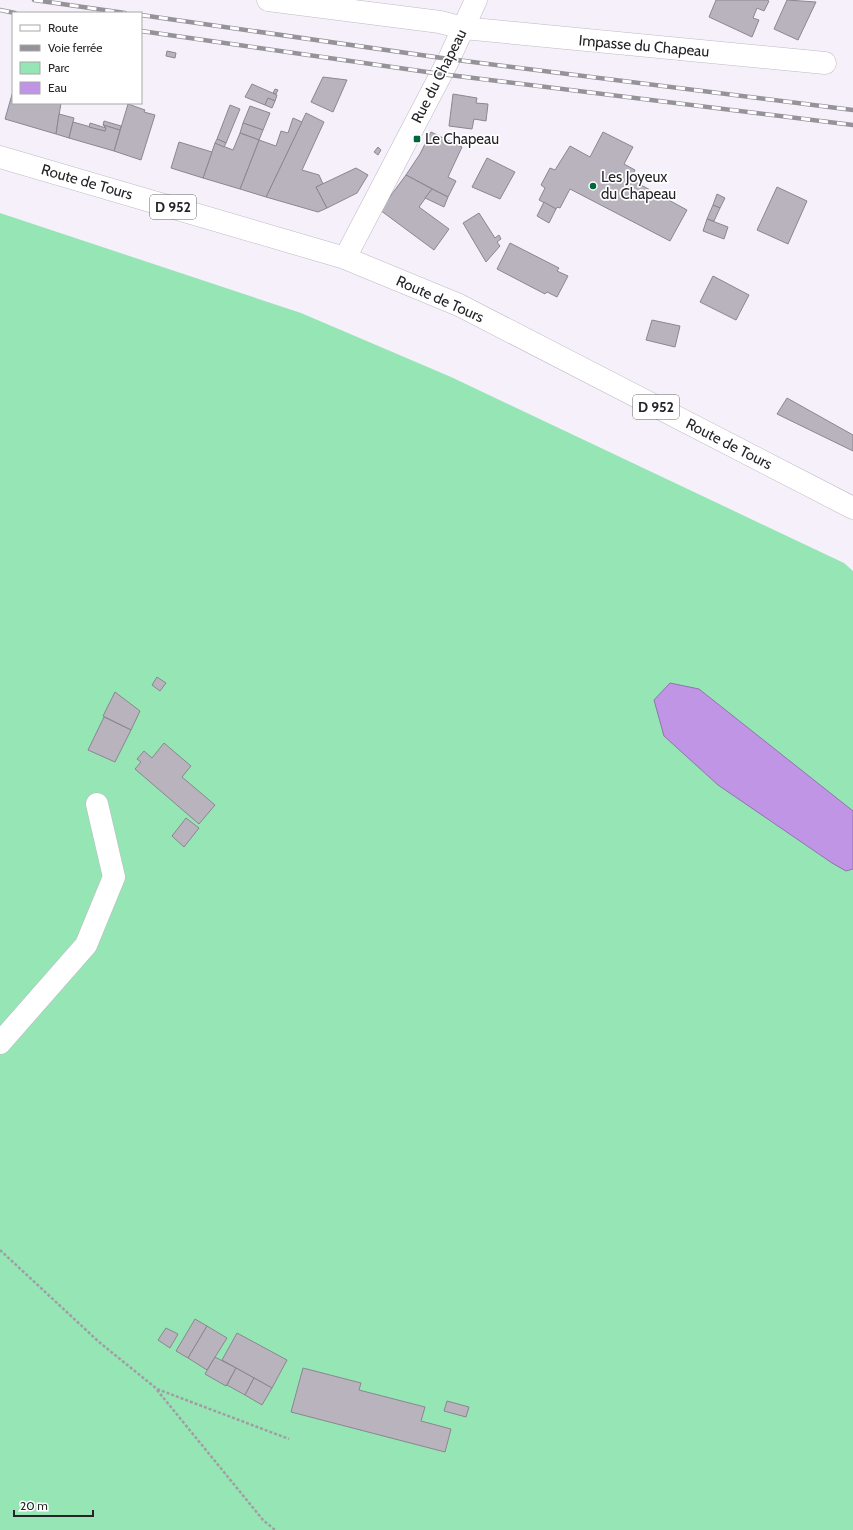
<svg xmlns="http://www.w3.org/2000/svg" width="853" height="1530" font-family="Cabin,sans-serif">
  <rect width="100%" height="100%" fill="#f6f0fb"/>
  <path fill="#95e5b5" d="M0 213 301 313 451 377 844 563 853 571V1530H0Z"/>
  <path fill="#c195e5" stroke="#9273ac" d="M670 683 699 689 853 811V869L846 871 832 863 718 785 664 736 654 700Z"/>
  <g fill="#b8b3bd" stroke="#8b868f">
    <path d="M716 0H767L769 1 764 11 757 8 753 18 759 20 752 37 709 17Z"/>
    <path d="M787 0 816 2 798 40 774 29Z"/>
    <path d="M167 51 176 53 175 58 166 56Z"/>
    <path d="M323 77 347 80 333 112 311 102Z"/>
    <path d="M252 84 277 95 275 101 268 98 265 105 245 97Z"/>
    <path d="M275 89 278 90 276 94 273 93Z"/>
    <path d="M13 91V103H61L56 134 5 119Z"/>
    <path d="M453 94 477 98 476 103 488 104 486 121 474 119 472 129 449 126Z"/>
    <path d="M268 98 275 101 272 108 265 105Z"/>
    <path d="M128 104 145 110 144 112 155 115 141 160 114 151Z"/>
    <path d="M230 105 240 109 226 143 217 139Z"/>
    <path d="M250 106 270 113 263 130 243 123Z"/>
    <path d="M306 113 324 122 302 170 319 175 323 184 316 187 327 208 318 212 266 197Z"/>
    <path d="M59 114 74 118 69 138 56 134Z"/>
    <path d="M293 118 302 122 266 197 240 189 259 140 276 146 281 131 288 133Z"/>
    <path d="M104 121 121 126 120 130 103 125Z"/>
    <path d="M73 122 105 131 106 128 103 125 120 130 114 151 69 138Z"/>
    <path d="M90 123 106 128 105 131 89 127Z"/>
    <path d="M243 123 263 130 259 140 240 133Z"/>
    <path d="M431 132 462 147 448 177 456 181 448 197 406 175 420 154Z"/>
    <path d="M603 132 633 147 624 164 635 170 630 179 687 210 670 241 570 189 560 208 557 207 556 209 539 200 545 188 541 185 550 168 555 170 570 146 590 157Z"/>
    <path d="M240 133 259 140 240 189 203 178 215 143 233 150Z"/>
    <path d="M217 139 226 143 224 147 215 143Z"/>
    <path d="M179 142 212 152 203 178 171 168Z"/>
    <path d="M378 147 381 150 378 155 374 152Z"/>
    <path d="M487 158 515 172 500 199 472 187Z"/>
    <path d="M356 168 368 175 357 193 327 208 316 187Z"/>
    <path d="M406 175 432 189 419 207 449 229 434 250 380 210Z"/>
    <path d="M777 187 807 201 788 244 757 230Z"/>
    <path d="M432 189 448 197 444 207 425 198Z"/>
    <path d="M717 194 725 198 720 208 713 205Z"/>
    <path d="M544 202 556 209 549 223 537 216Z"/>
    <path d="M713 205 720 208 714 221 707 219Z"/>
    <path d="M479 213 495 238 499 235 501 239 497 242 500 246 486 262 463 223Z"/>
    <path d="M707 219 728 227 724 239 703 231Z"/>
    <path d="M510 243 559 268 557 271 568 276 557 297 547 292 545 294 497 269Z"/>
    <path d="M713 276 749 295 736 320 700 302Z"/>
    <path d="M652 320 680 326 675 347 646 340Z"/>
    <path d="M787 398 853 435V451L777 414Z"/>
    <path d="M157 677 166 683 160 691 152 685Z"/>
    <path d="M115 692 140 711 131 730 103 716Z"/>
    <path d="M104 717 131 730 115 762 88 750Z"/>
    <path d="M164 743 191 766 182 777 215 805 199 824 135 769 141 762 137 759 144 751 152 758Z"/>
    <path d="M186 818 199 828 184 847 172 836Z"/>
    <path d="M195 1319 207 1326 188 1358 176 1351Z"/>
    <path d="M207 1326 227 1338 207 1370 188 1358Z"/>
    <path d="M166 1328 178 1334 170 1348 158 1340Z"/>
    <path d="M237 1333 287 1360 272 1388 222 1360Z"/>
    <path d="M215 1357 236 1368 226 1386 205 1374Z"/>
    <path d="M236 1368 254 1378 245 1395 227 1385Z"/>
    <path d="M303 1368 361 1383 359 1390 425 1407 421 1421 451 1429 445 1452 291 1412Z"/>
    <path d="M254 1378 272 1388 262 1405 245 1395Z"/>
    <path d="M447 1401 469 1407 466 1417 444 1411Z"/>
  </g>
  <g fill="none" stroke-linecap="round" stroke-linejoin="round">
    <g stroke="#beb9c3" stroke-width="23">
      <g id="street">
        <path d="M268 0 440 22 463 28 825 63"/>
        <path d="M345 258 449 59 476 0"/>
        <path d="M0 1043 86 945 114 877 97 804"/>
      </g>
    </g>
    <g stroke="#beb9c3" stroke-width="23">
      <path id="primary" d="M0 157 345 258 459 305 853 508"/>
    </g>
    <g stroke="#a29da5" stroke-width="2.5" stroke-dasharray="3 2" stroke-linecap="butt">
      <path d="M0 1250 99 1342 157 1389 289 1439"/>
      <path d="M157 1390 263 1520 275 1530"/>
    </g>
    <use href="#street" stroke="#fff" stroke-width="22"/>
    <use href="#primary" stroke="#fff" stroke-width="22"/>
    <g stroke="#96929a" stroke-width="4.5">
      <g id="rail">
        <path d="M34 0 125 13"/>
        <path d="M0 10 15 13"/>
        <path d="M141 15 449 59 853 110"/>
        <path d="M141 31 441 74 853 125"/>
      </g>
    </g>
    <use href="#rail" stroke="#fff" stroke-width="3" stroke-dasharray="9" stroke-linecap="butt"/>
  </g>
  <g fill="#00673c" stroke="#fff" stroke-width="1.5">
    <rect x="413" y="135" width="8" height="8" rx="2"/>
    <circle cx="593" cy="186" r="4"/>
  </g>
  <g text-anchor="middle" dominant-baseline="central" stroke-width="3.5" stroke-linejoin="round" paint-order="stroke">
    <g fill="#fff" stroke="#676668" stroke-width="1">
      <rect x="150" y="195" width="46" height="24" rx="3"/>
      <rect x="633" y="395" width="46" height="24" rx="3"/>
    </g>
    <g font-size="14" font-weight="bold" fill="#262428">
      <text x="173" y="207">D 952</text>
      <text x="656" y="407">D 952</text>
    </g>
    <g font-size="15" fill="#262428" stroke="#fff">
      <text transform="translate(644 46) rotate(5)">Impasse du Chapeau</text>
      <text transform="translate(439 76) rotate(-63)">Rue du Chapeau</text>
      <text transform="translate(87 182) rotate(16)">Route de Tours</text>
      <text transform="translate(440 299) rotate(24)">Route de Tours</text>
      <text transform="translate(729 444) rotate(27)">Route de Tours</text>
    </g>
    <g font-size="15" fill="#262428" stroke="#fff" text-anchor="start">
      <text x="425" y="139">Le Chapeau</text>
      <text x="601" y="177">Les Joyeux<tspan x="601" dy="17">du Chapeau</tspan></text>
    </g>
  </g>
  <rect x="12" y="12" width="130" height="92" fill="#ffffff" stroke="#a8a7a9"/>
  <rect x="20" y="25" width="20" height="6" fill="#ffffff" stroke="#a8a7a9"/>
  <text x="48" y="32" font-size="12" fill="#262428">Route</text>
  <rect x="20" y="45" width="20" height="6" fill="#96929a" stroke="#a8a7a9"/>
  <text x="48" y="52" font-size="12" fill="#262428">Voie ferrée</text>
  <rect x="20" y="62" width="20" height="12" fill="#95e5b5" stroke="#a8a7a9"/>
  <text x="48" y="72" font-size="12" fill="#262428">Parc</text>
  <rect x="20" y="82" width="20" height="12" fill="#c195e5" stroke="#a8a7a9"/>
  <text x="48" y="92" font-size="12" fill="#262428">Eau</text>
  <path d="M14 1510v6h79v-6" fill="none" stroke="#262428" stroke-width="2"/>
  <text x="20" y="1510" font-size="12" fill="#262428" stroke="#ffffff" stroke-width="3" paint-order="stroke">20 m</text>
</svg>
